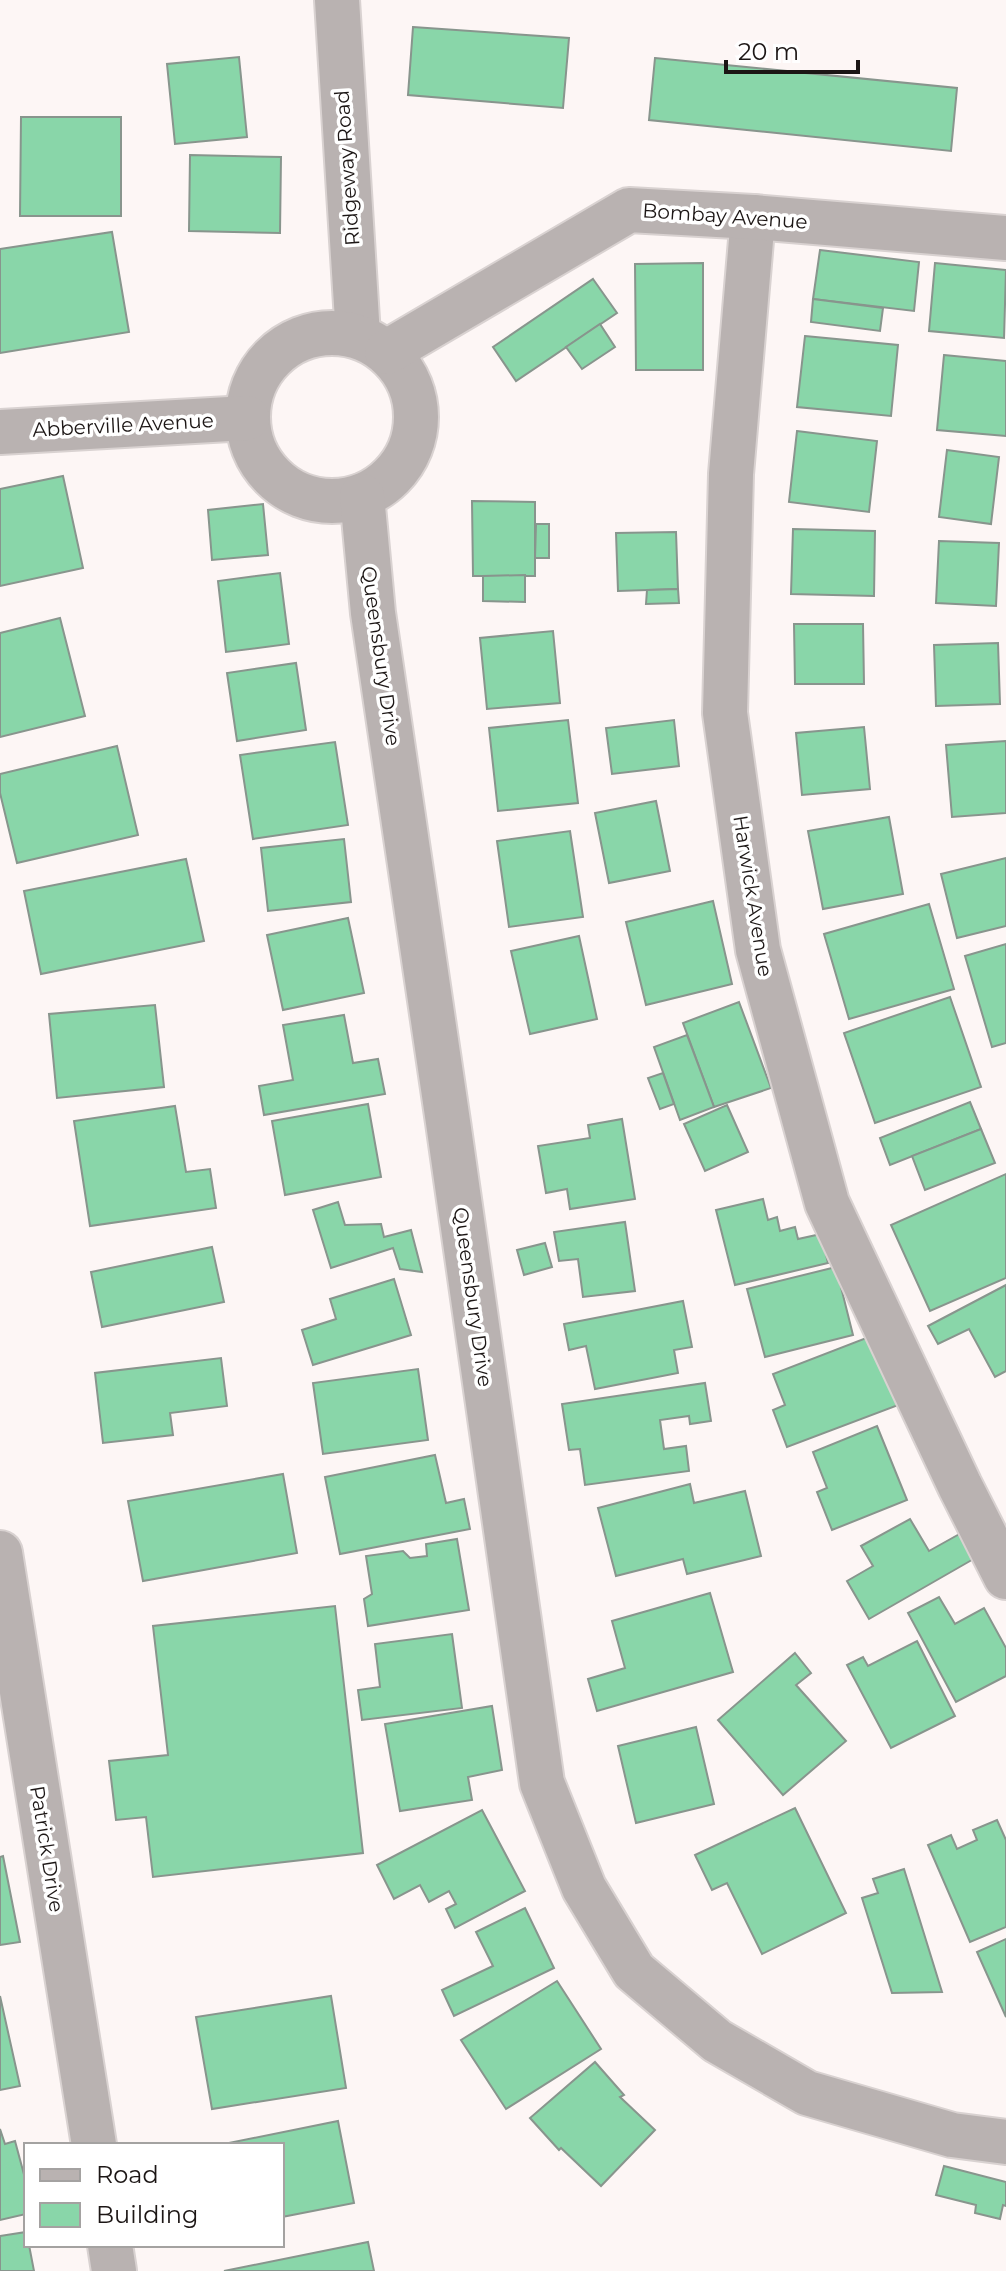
<svg xmlns="http://www.w3.org/2000/svg" width="1006" height="2271" font-family="Montserrat,sans-serif">
  <rect width="100%" height="100%" fill="#fdf6f5"/>
  <g fill="#89d6a9" stroke="#88958d" stroke-width="2">
    <path d="M413 27 569 38 563 108 408 95Z"/>
    <path d="M239 57 247 137 175 144 167 64Z"/>
    <path d="M655 58 957 88 951 151 649 120Z"/>
    <path d="M21 117H121V216H20Z"/>
    <path d="M190 155 281 157 280 233 189 231Z"/>
    <path d="M112 232 129 332 0 353V249Z"/>
    <path d="M820 250 919 262 914 311 813 299Z"/>
    <path d="M703 263V370H636L635 264Z"/>
    <path d="M935 263 1006 270 1004 338 929 331Z"/>
    <path d="M593 279 617 313 516 381 493 347Z"/>
    <path d="M813 299 883 308 880 331 811 322Z"/>
    <path d="M600 324 615 347 582 369 566 347Z"/>
    <path d="M805 336 898 345 891 416 797 407Z"/>
    <path d="M944 355 1006 361V436L937 430Z"/>
    <path d="M797 431 877 441 869 512 789 502Z"/>
    <path d="M947 450 999 457 991 524 939 517Z"/>
    <path d="M63 476 83 568 0 586V489Z"/>
    <path d="M472 501 535 502V576H473Z"/>
    <path d="M263 504 268 555 212 560 208 510Z"/>
    <path d="M536 524H549V558H535Z"/>
    <path d="M793 529 875 531 874 596 791 594Z"/>
    <path d="M676 532 678 589 618 591 616 533Z"/>
    <path d="M939 541 999 543 996 606 936 603Z"/>
    <path d="M280 573 289 644 226 652 218 581Z"/>
    <path d="M525 575V602L483 601V576Z"/>
    <path d="M678 589 679 603 646 604 647 590Z"/>
    <path d="M60 618 85 716 0 737V633Z"/>
    <path d="M794 624H863L864 684H795Z"/>
    <path d="M553 631 560 703 487 709 480 638Z"/>
    <path d="M998 643 1000 704 936 706 934 645Z"/>
    <path d="M296 663 306 730 237 741 227 673Z"/>
    <path d="M568 720 578 803 498 811 489 728Z"/>
    <path d="M674 720 679 766 612 774 606 728Z"/>
    <path d="M864 727 870 789 802 795 796 733Z"/>
    <path d="M1006 741V813L952 817 946 745Z"/>
    <path d="M335 742 348 825 253 839 240 755Z"/>
    <path d="M117 746 138 835 17 863 0 793V774Z"/>
    <path d="M656 801 670 871 609 883 595 813Z"/>
    <path d="M889 817 903 894 823 909 808 831Z"/>
    <path d="M570 831 583 917 509 927 497 841Z"/>
    <path d="M344 839 351 902 268 911 261 848Z"/>
    <path d="M1006 858V926L957 938 941 874Z"/>
    <path d="M186 859 204 941 41 974 24 891Z"/>
    <path d="M713 901 732 984 646 1005 626 922Z"/>
    <path d="M929 904 954 989 849 1019 824 934Z"/>
    <path d="M348 918 364 993 283 1010 267 935Z"/>
    <path d="M579 936 597 1019 530 1034 511 951Z"/>
    <path d="M1006 944V1043L992 1047 965 956Z"/>
    <path d="M950 997 981 1087 875 1123 844 1033Z"/>
    <path d="M739 1002 771 1088 714 1107 683 1023Z"/>
    <path d="M155 1005 164 1087 57 1098 49 1014Z"/>
    <path d="M344 1015 353 1063 378 1059 385 1094 264 1115 259 1086 293 1080 283 1025Z"/>
    <path d="M687 1035 714 1107 680 1120 654 1047Z"/>
    <path d="M663 1073 674 1104 660 1109 648 1078Z"/>
    <path d="M970 1102 981 1129 890 1165 880 1138Z"/>
    <path d="M368 1104 381 1177 285 1195 272 1121Z"/>
    <path d="M727 1105 748 1152 705 1171 684 1124Z"/>
    <path d="M175 1106 186 1172 210 1169 216 1208 90 1226 74 1121Z"/>
    <path d="M622 1119 635 1199 570 1209 567 1189 546 1193 538 1146 590 1138 588 1125Z"/>
    <path d="M981 1129 995 1163 925 1190 912 1156Z"/>
    <path d="M1006 1174V1278L930 1311 891 1225Z"/>
    <path d="M763 1199 768 1220 777 1217 780 1231 795 1227 798 1239 821 1234 828 1263 735 1285 716 1210Z"/>
    <path d="M338 1202 345 1225 381 1224 384 1237 411 1230 422 1272 400 1269 393 1248 331 1268 313 1210Z"/>
    <path d="M625 1222 635 1291 583 1297 578 1259 559 1261 554 1232Z"/>
    <path d="M545 1243 552 1267 524 1275 517 1250Z"/>
    <path d="M212 1247 224 1302 102 1327 91 1272Z"/>
    <path d="M836 1267 853 1335 765 1357 747 1289Z"/>
    <path d="M394 1279 411 1335 313 1365 302 1330 336 1319 330 1299Z"/>
    <path d="M1006 1285V1371L995 1377 969 1329 938 1344 928 1326Z"/>
    <path d="M683 1301 692 1347 674 1350 678 1373 595 1389 586 1346 569 1350 564 1324Z"/>
    <path d="M874 1335 901 1404 787 1447 773 1410 785 1405 773 1374Z"/>
    <path d="M221 1358 227 1406 170 1413 173 1435 103 1443 95 1373Z"/>
    <path d="M418 1369 428 1440 323 1454 313 1383Z"/>
    <path d="M705 1383 711 1421 690 1424 689 1416 660 1420 664 1449 686 1446 689 1471 585 1485 580 1449 569 1450 562 1404Z"/>
    <path d="M877 1426 907 1500 832 1530 817 1492 827 1488 813 1452Z"/>
    <path d="M435 1455 446 1503 464 1499 470 1529 340 1554 325 1477Z"/>
    <path d="M283 1474 297 1553 143 1581 128 1501Z"/>
    <path d="M690 1484 694 1503 745 1491 761 1556 687 1574 683 1559 616 1576 598 1508Z"/>
    <path d="M910 1519 929 1551 963 1532 977 1557 869 1619 847 1581 873 1566 861 1546Z"/>
    <path d="M457 1539 469 1610 368 1626 364 1599 372 1594 366 1556 403 1551 410 1558 427 1556 426 1544Z"/>
    <path d="M710 1593 733 1672 597 1711 588 1679 625 1668 612 1621Z"/>
    <path d="M939 1597 955 1624 984 1608 1006 1648V1676L956 1702 908 1613Z"/>
    <path d="M335 1606 363 1853 153 1877 146 1817 116 1820 109 1761 168 1755 153 1626Z"/>
    <path d="M452 1634 462 1708 362 1720 358 1690 380 1687 375 1644Z"/>
    <path d="M917 1641 955 1716 891 1748 847 1665 863 1657 868 1666Z"/>
    <path d="M795 1653 811 1673 796 1685 846 1741 783 1795 718 1720Z"/>
    <path d="M492 1706 502 1770 468 1777 472 1800 400 1811 385 1724Z"/>
    <path d="M696 1727 714 1804 636 1823 618 1746Z"/>
    <path d="M795 1808 846 1913 762 1954 727 1883 712 1890 695 1855Z"/>
    <path d="M482 1810 525 1891 455 1928 446 1909 456 1904 449 1891 429 1902 420 1885 394 1899 377 1865Z"/>
    <path d="M997 1820 1006 1840V1927L970 1942 928 1845 951 1835 957 1849 977 1840 973 1830Z"/>
    <path d="M3 1856 20 1942 0 1945V1857Z"/>
    <path d="M904 1869 942 1992 892 1993 862 1898 878 1893 873 1879Z"/>
    <path d="M525 1908 554 1968 454 2016 442 1990 493 1966 476 1932Z"/>
    <path d="M1006 1939V2017L977 1952Z"/>
    <path d="M557 1981 601 2049 506 2109 461 2040Z"/>
    <path d="M0 1996 20 2086 0 2090Z"/>
    <path d="M331 1996 346 2088 212 2109 196 2017Z"/>
    <path d="M595 2062 624 2095 620 2097 655 2130 601 2186 561 2148 559 2150 530 2118Z"/>
    <path d="M338 2121 354 2203 282 2217V2145H219Z"/>
    <path d="M0 2129 5 2144 15 2141 26 2182V2214L0 2220Z"/>
    <path d="M944 2166 1006 2182V2206L1003 2205 1000 2219 975 2213 976 2205 936 2195Z"/>
    <path d="M26 2232V2245H29L34 2271H0V2236Z"/>
    <path d="M368 2242 374 2271H224Z"/>
  </g>
  <g fill="none" stroke-linecap="round" stroke-linejoin="round">
    <g stroke="#d9d2d1" stroke-width="48">
      <g id="minor">
        <path d="M337 0 358 336"/>
        <path d="M753 217 731 474 725 713 758 950 827 1203 960 1486 1006 1577"/>
        <circle cx="332" cy="417" r="84"/>
        <path d="M387 352 629 210 753 217 1006 238"/>
        <path d="M0 432 247 418"/>
        <path d="M362 496 373 613 448 1122 542 1783 584 1888 634 1971 717 2041 807 2093 952 2135 1006 2142"/>
        <path d="M0 1553 94 2145"/>
        <path d="M110 2245 114 2271"/>
      </g>
    </g>
    <use href="#minor" stroke="#b9b2b1" stroke-width="44"/>
  </g>
  <g text-anchor="middle" dominant-baseline="central" stroke-width="7" stroke-linejoin="round" paint-order="stroke">
    <g font-size="20" fill="#1c1615" stroke="#fff">
      <text transform="translate(347 168) rotate(-94)">Ridgeway Road</text>
      <text transform="translate(725 216) rotate(4)">Bombay Avenue</text>
      <text transform="translate(123 425) rotate(-3)">Abberville Avenue</text>
      <text transform="translate(381 656) rotate(82)">Queensbury Drive</text>
      <text transform="translate(753 896) rotate(81)">Harwick Avenue</text>
      <text transform="translate(473 1297) rotate(82)">Queensbury Drive</text>
      <text transform="translate(47 1849) rotate(81)">Patrick Drive</text>
    </g>
  </g>
  <rect x="24" y="2143" width="260" height="104" fill="#ffffff" stroke="#a4a2a1" stroke-width="2"/>
  <rect x="40" y="2169" width="40" height="12" fill="#b9b2b1" stroke="#a4a2a1" stroke-width="2"/>
  <text x="96" y="2183" font-size="24" fill="#1c1615">Road</text>
  <rect x="40" y="2203" width="40" height="24" fill="#89d6a9" stroke="#a4a2a1" stroke-width="2"/>
  <text x="96" y="2223" font-size="24" fill="#1c1615">Building</text>
  <path d="M726 60v12h132v-12" fill="none" stroke="#1c1615" stroke-width="4"/>
  <text x="738" y="60" font-size="24" fill="#1c1615" stroke="#ffffff" stroke-width="6" paint-order="stroke">20 m</text>
</svg>
